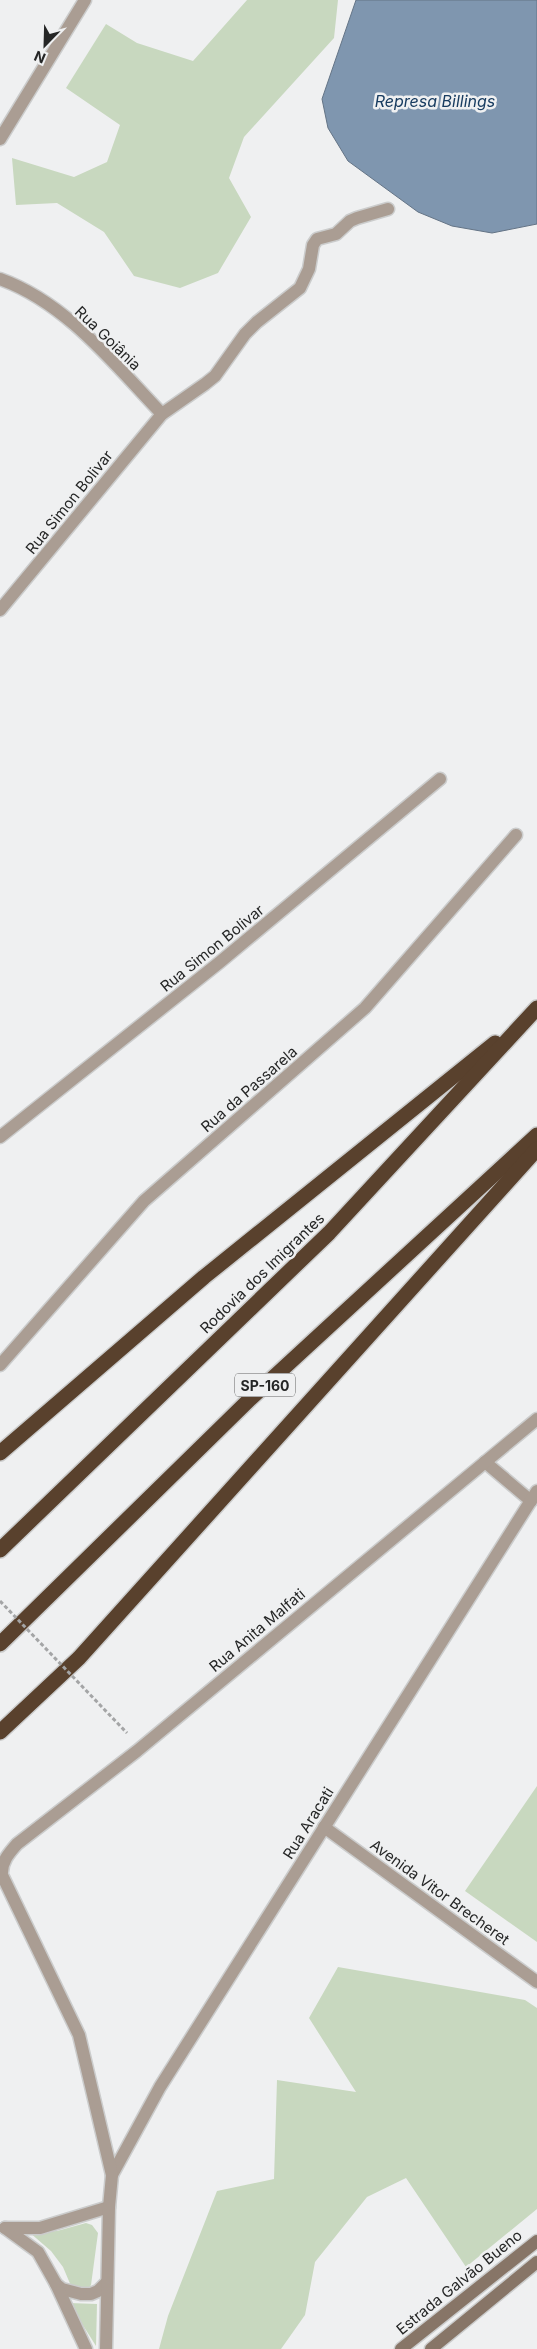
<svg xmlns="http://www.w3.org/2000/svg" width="537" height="2349" font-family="Inter,sans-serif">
  <rect width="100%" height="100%" fill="#eff0f1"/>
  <g fill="#c8d8bf">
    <path d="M247 0H338L334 38 244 137 229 178 251 217 218 273 180 288 134 276 104 232 57 203 16 205 12 158 74 177 107 162 120 125 66 88 106 24 137 43 193 61Z"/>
    <path d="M537 1786V1942L465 1891Z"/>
    <path d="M338 1967 525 2000 537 2008V2209L466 2267 406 2178 367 2197 315 2262 305 2315 281 2349H159L168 2316 217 2191 274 2179 277 2080 356 2092 309 2018Z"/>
    <path d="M86 2223 92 2225 98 2233 91 2285 88 2289 71 2286 63 2267 51 2251 29 2232 57 2231Z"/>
    <path d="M69 2303 97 2304 96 2346Z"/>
  </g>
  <path fill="#7f96af" stroke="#647486" d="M356 0H537V224L492 233 452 226 418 212 348 161 328 128 322 99Z"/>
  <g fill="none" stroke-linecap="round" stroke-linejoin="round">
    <g stroke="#cbcccc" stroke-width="15">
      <g id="street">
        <path d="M0 139 85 0"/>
        <path d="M0 279C67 303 114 364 162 414"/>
        <path d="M0 610 162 414 205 384 215 376 245 334 257 322 300 288 309 269 313 245 317 239 336 234 350 221 357 218 388 209"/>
        <path d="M0 1137 220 962 440 779"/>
        <path d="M0 1365 144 1201 365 1008 516 835"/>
        <path d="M485 1462 531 1501"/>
        <path d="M324 1827 537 1982"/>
        <path d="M112 2175 160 2087 537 1491"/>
        <path d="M5 2228 38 2252 56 2284 62 2289 81 2294H91L98 2291 107 2282"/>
        <path d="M5 2228H40L109 2207"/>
        <path d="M56 2284 86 2349"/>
        <path d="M106 2349 109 2207 112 2175 79 2035 2 1875C1 1862 9 1853 17 1844L137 1751 537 1419"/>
      </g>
    </g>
    <g stroke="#cbcccc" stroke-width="15">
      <g id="secondary">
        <path d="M401 2349 537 2241"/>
        <path d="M431 2349 537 2262"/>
      </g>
    </g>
    <g stroke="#cbcccc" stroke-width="18">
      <g id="highway">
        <path d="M0 1453 204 1277 495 1043"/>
        <path d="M0 1550 329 1233 537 1008"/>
        <path d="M0 1644 250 1399 537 1135"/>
        <path d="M0 1732 79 1658 537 1149"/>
      </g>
    </g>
    <use href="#street" stroke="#aa9d93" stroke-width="12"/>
    <use href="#secondary" stroke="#877567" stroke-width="12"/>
    <use href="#highway" stroke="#59412d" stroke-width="15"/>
    <path stroke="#a4a5a6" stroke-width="3" stroke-dasharray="4 2.5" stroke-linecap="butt" d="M0 1601 127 1733"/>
  </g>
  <g text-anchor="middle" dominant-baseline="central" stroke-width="5" stroke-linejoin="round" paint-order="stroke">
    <rect fill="#eff0f1" stroke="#626363" stroke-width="1" x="235" y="1373.5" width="60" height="23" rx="4"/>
    <g font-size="14" font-weight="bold" fill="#252626">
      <text x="265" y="1385">SP-160</text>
    </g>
    <g font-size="15" fill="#252626" stroke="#eff0f1">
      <text transform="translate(108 338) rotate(44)">Rua Goiânia</text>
      <text transform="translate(69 502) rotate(-51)">Rua Simon Bolivar</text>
      <text transform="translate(212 948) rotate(-39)">Rua Simon Bolivar</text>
      <text transform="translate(249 1089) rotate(-41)">Rua da Passarela</text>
      <text transform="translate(262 1273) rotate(-44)">Rodovia dos Imigrantes</text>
      <text transform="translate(257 1630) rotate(-40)">Rua Anita Malfati</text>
      <text transform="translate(308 1823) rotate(-58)">Rua Aracati</text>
      <text transform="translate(440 1892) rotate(36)">Avenida Vitor Brecheret</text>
      <text transform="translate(459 2282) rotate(-39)">Estrada Galvão Bueno</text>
    </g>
    <g font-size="16" font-style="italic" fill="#183c60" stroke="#eff0f1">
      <text x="435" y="101">Represa Billings</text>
    </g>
  </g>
  <g transform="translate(45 45) rotate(203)" stroke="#eff0f1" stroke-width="4" paint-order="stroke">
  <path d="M0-4L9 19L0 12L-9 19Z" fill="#252626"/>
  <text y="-8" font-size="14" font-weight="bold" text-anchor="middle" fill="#252626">N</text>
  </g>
</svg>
